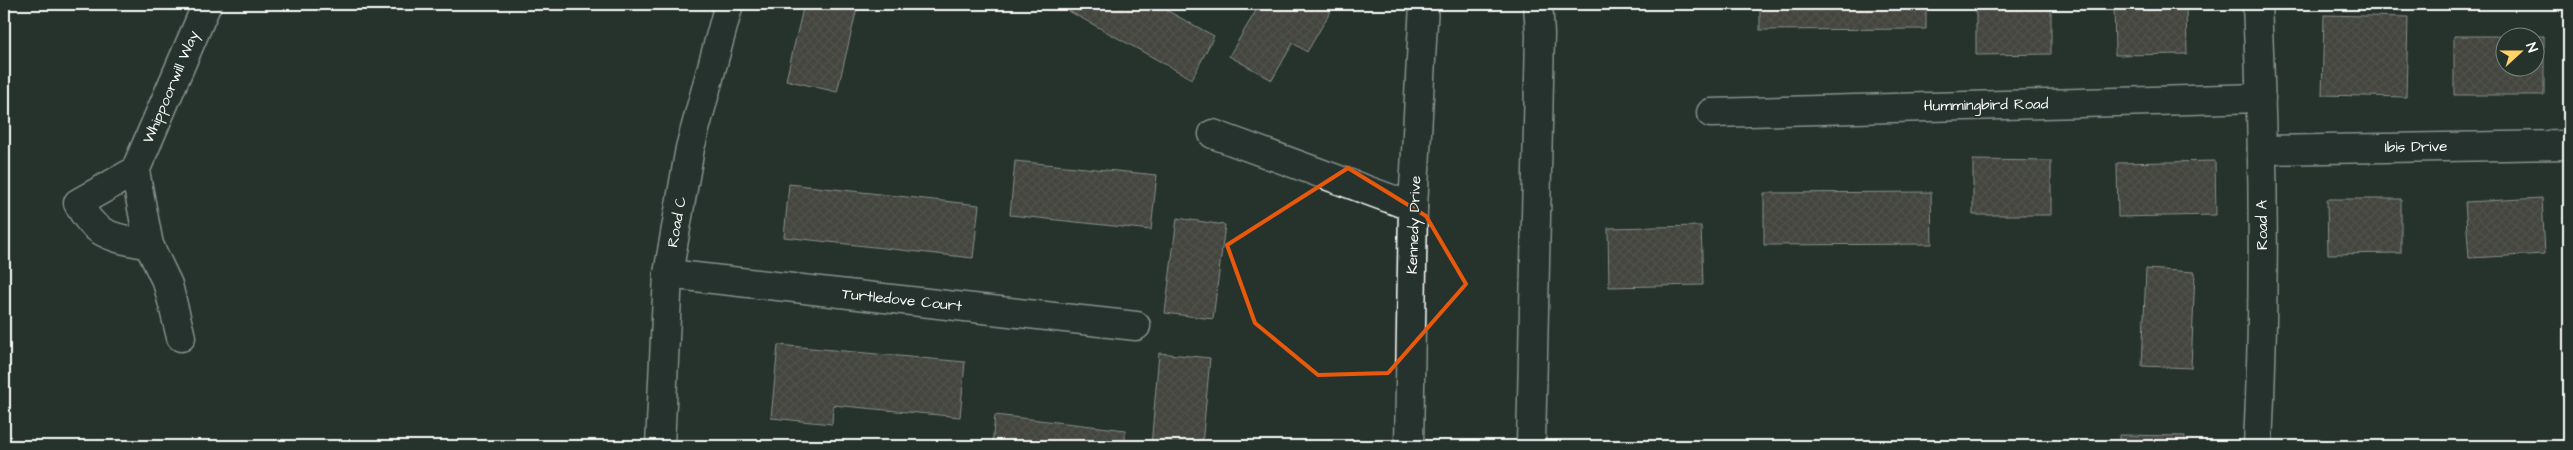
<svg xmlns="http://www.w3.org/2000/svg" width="2573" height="450" font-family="'Architects Daughter',sans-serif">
  <defs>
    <pattern id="building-cross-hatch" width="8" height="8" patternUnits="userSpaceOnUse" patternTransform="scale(1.25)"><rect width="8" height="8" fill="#685d53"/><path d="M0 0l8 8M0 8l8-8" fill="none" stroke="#7f756d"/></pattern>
  </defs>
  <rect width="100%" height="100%" fill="#26332d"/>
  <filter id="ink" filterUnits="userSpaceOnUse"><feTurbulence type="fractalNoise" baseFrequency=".02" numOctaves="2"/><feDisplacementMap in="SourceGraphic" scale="10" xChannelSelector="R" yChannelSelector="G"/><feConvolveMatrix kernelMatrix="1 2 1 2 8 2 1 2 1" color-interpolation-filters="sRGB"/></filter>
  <g filter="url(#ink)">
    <g fill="url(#building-cross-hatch)" stroke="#fff" fill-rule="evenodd">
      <path d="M804 4H858L837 92 786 80Z"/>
      <path d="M1071 4H1155L1214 36 1192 79 1067 10Z"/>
      <path d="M1260 4H1322L1332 9 1307 52 1293 43 1272 80 1229 56Z"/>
      <path d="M1760 4H1926V29L1760 30Z"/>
      <path d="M1976 4H2051V54L1976 55Z"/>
      <path d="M2114 4H2186L2187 54 2115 55Z"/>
      <path d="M2324 15 2408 17 2406 97 2322 95Z"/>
      <path d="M2454 36H2544V95H2454ZM2506 38H2536V68H2506Z"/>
      <path d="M1973 160 2051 161V215H1973Z"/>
      <path d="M1015 161 1157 175 1151 230 1010 215Z"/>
      <path d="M2215 161 2216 215 2118 217 2117 163Z"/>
      <path d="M789 184 979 205 973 258 784 237Z"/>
      <path d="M1931 192 1932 244 1764 245V193Z"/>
      <path d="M2542 198 2545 254 2469 258 2465 202Z"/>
      <path d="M2327 199H2401V253L2328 254Z"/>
      <path d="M1177 218 1225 225 1213 319 1165 313Z"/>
      <path d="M1701 226 1703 285 1609 287 1608 228Z"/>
      <path d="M2146 269 2195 272 2191 368 2142 366Z"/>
      <path d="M778 345 965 362 960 417 833 405 832 424 771 418Z"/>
      <path d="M1159 353 1210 358 1202 446H1151Z"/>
      <path d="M995 415 1126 430 1124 446H992Z"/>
      <path d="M2119 435 2185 436V446H2119Z"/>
    </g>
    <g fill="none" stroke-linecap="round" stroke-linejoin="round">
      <g stroke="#fff" stroke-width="31">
        <g id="minor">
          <path d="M2257 4C2264 151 2265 299 2258 446"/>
          <path d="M1711 113 2261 98"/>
          <path d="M1213 134 1413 207"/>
          <path d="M2262 150 2569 145"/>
          <path d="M135 171 149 245C114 237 96 238 78 203Z"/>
          <path d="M135 171 207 4"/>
          <path d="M149 245 168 285 181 337"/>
          <path d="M668 274 1136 326"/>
          <path d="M660 446 668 274 690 148 729 4"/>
          <path d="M1409 446 1413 207 1424 4"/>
          <path d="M1531 446 1540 34 1538 4"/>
        </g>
      </g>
      <use href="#minor" stroke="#26332d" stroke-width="28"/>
    </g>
  </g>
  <path d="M0 0H2573V450H0ZM1348 168 1426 216 1466 284 1388 373 1318 375 1255 323 1227 245Z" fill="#26332d" fill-opacity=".55" fill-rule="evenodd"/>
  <path fill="none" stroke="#e8590c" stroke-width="4" stroke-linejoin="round" d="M1348 168 1426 216 1466 284 1388 373 1318 375 1255 323 1227 245Z"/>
  <g text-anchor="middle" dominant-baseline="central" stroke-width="4" stroke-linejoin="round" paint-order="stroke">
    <g font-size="15" fill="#fff" stroke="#26332d">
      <text transform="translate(171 87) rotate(-67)">Whippoorwill Way</text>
      <text transform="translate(1986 105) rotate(-1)">Hummingbird Road</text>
      <text transform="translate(2416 147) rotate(-1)">Ibis Drive</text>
      <text transform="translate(677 222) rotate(-80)">Road C</text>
      <text transform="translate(1414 225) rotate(-88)">Kennedy Drive</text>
      <text transform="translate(2262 225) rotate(-90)">Road A</text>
      <text transform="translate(902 300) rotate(6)">Turtledove Court</text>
    </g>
  </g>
  <rect width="2573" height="450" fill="none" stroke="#26332d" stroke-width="20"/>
  <rect x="10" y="10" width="2553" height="430" fill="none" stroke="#fff" stroke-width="2" filter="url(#ink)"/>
  <g transform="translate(2520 52) rotate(69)"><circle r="24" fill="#26332d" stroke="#7d8581"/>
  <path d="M0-4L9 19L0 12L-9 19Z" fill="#ffd166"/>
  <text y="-8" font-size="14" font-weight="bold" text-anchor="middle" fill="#ffffff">N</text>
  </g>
</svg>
